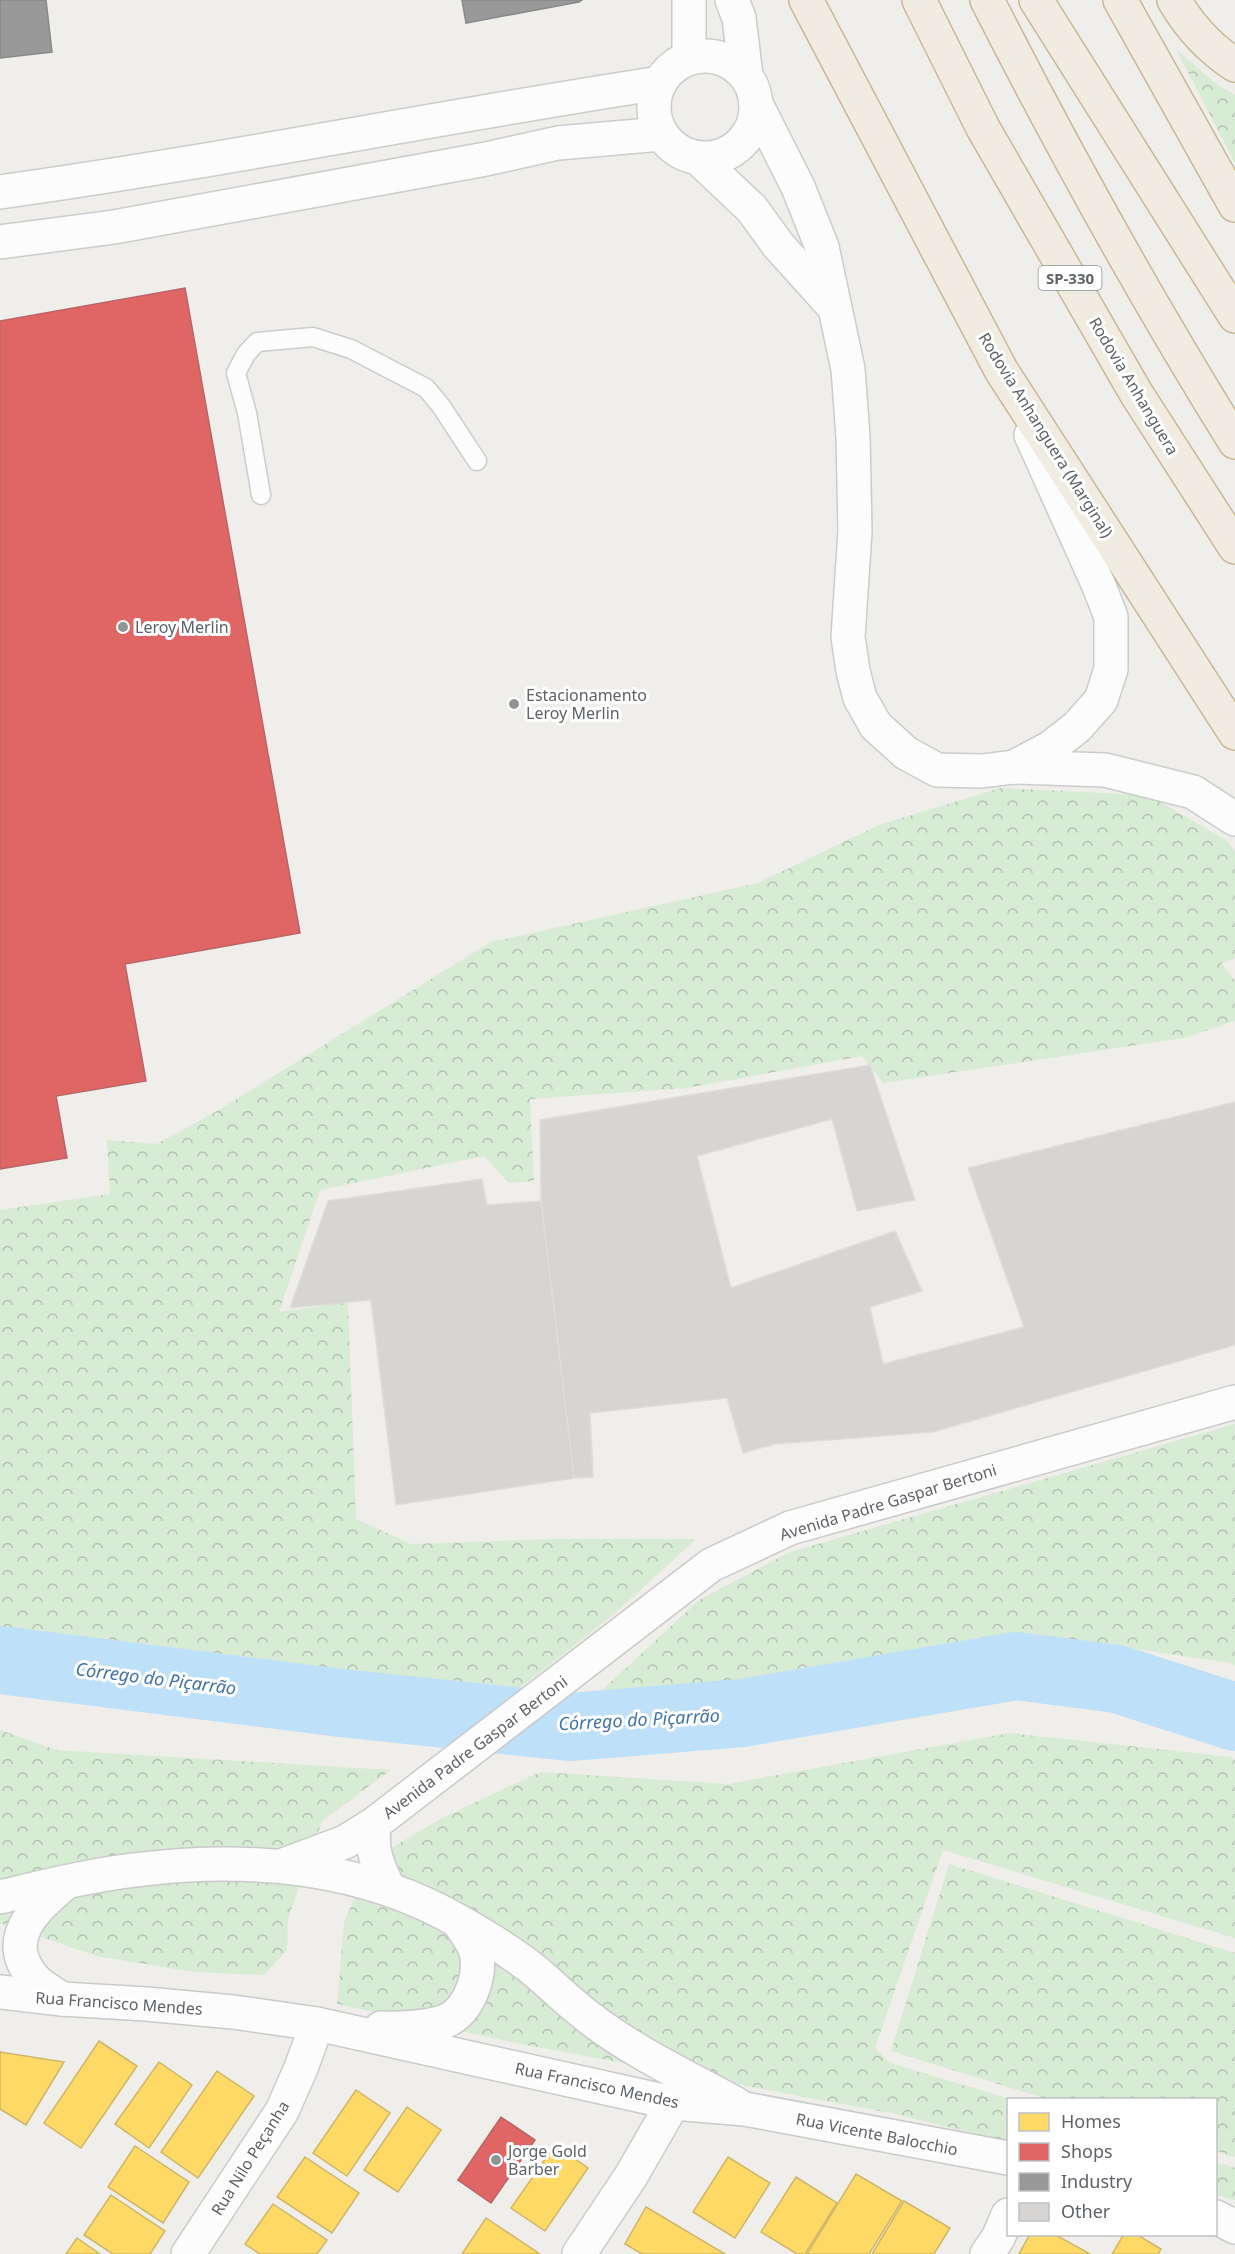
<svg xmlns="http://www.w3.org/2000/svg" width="1235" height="2254" font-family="'Noto Sans',sans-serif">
  <defs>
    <pattern id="forest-crowns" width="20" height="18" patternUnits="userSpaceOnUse" patternTransform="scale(1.5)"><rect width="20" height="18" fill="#d8ebd5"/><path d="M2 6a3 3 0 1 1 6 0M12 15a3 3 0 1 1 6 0" fill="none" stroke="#b2c2b1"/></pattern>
  </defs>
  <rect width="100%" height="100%" fill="#efeeea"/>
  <g fill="url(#forest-crowns)">
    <path d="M1176 49 1215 83 1235 95V163Z"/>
    <path d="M1000 788 1148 795 1226 840 1235 852V958L1221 963 1235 981V1021L1184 1038 883 1083 862 1056 687 1088 530 1099 534 1181 509 1183 484 1156 320 1190 279 1312 348 1302 356 1519 411 1544 548 1539H696L612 1616 504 1700 0 1639V1210L110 1194 107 1140 157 1144 217 1111 491 942 758 883 879 825Z"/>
    <path d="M1235 1424V1666L1231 1663 1033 1634 756 1689 599 1693 699 1600 790 1552Z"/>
    <path d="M0 1730 57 1750 391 1770 322 1821 288 1919 287 1950 264 1975 194 1972 97 1956 0 1923Z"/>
    <path d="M1010 1733 1232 1757 1235 1760V1938L943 1850 875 2048 890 2063 1010 2099 1008 2142 891 2113 516 2043 337 2004 344 1922 372 1859 446 1816 540 1772 728 1784Z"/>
    <path d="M949 1864 1235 1953V2157L1216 2151V2100L1047 2099 891 2051Z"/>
    <path d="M1216 2162 1235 2168V2200L1216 2195Z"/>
  </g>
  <g fill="#ffd966" stroke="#cfb667" stroke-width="1.5">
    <path d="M99 2041 137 2066 81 2148 44 2123Z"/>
    <path d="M0 2052 64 2062 26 2125 0 2109Z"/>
    <path d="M159 2062 192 2085 149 2148 115 2124Z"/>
    <path d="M217 2071 254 2096 198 2178 161 2152Z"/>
    <path d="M356 2090 390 2113 347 2176 313 2153Z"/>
    <path d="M407 2107 441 2130 398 2192 364 2170Z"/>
    <path d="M555 2145 588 2168 545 2231 511 2208Z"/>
    <path d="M135 2146 189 2182 163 2223 108 2187Z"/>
    <path d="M305 2157 359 2193 332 2233 277 2197Z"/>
    <path d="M728 2157 770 2183 735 2238 693 2212Z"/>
    <path d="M856 2174 902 2201 869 2254H807Z"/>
    <path d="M796 2177 837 2203 805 2254H797L761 2232Z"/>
    <path d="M111 2195 165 2231 150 2254H113L84 2235Z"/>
    <path d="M904 2201 950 2228 934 2254H872Z"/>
    <path d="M273 2204 327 2240 317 2254H260L245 2244Z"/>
    <path d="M646 2207 725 2254H642L625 2244Z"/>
    <path d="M486 2218 540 2254H462Z"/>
    <path d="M1030 2234H1054L1090 2254H1019Z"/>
    <path d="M1124 2234H1136L1161 2249 1158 2254H1112Z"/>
    <path d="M77 2238 100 2254H66Z"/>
  </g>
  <g fill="#e06666" stroke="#b96567" stroke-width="1.5">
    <path d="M185 288 300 933 125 964 146 1081 56 1096 67 1158 0 1169V321Z"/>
    <path d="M501 2117 535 2140 491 2203 458 2180Z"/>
  </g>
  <g fill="#999" stroke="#88898a" stroke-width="1.5">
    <path d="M0 0H46L52 52 0 58Z"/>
    <path d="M462 0H582L579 2 466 23Z"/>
  </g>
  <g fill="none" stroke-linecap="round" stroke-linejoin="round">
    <path stroke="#bfe0f9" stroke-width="68" d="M0 1660 341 1703 570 1727 742 1713 1016 1666 1117 1679 1235 1717"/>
  </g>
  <g fill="#d6d5d3" stroke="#deddd9" stroke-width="1.5">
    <path d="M870 1065 915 1200 857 1211 832 1119 697 1156 731 1288 895 1231 922 1291 870 1307 883 1364 1024 1327 968 1168 1235 1102V1345L933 1432 775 1444 743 1453 727 1398 590 1413 593 1477 574 1478 541 1201 540 1120Z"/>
    <path d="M482 1179 487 1205 541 1201 574 1478 396 1505 371 1300 290 1308 328 1201Z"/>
  </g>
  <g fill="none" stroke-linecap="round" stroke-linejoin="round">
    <g stroke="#cbcccc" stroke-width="21">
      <path id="lane" d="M261 495 247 413 236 373 246 354 257 342 313 337 351 349 426 388 441 406 477 461"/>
    </g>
    <g stroke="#cbcccc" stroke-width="36">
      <g id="street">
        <path d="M689 0V58"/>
        <path d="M732 0 739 18 746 76"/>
        <circle cx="705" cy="107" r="51"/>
        <path d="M756 104 798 187 822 247 848 369 853 437 855 531 848 637 853 671 860 698 876 726 906 753 937 770 982 771 1014 767 1105 770 1193 792 1235 819"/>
        <path d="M698 158 752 209 778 245 833 306"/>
        <path d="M0 192C221 161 439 117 660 83"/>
        <path d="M0 242 114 227 486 159 558 143 661 134"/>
        <path d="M1014 767 1050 748 1077 727 1101 700 1111 669V617L1099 586 1031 435"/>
        <path d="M188 2254 282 2111 301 2068 317 2024"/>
        <path d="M579 2254 631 2176 673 2103"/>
        <path d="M987 2254 998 2238 1008 2215"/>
      </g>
    </g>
    <g stroke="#cacacb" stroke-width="36">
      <g id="secondary">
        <path d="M374 1824C371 1851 377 1865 389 1889"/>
        <path d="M281 1866 345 1842 374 1824 711 1565 790 1528 1235 1402"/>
        <path d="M0 1897C47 1886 95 1874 143 1869 250 1856 364 1866 460 1922 485 1936 513 1953 535 1971 554 1987 571 2004 591 2019 632 2051 689 2078 736 2104"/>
        <path d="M0 1992 62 1999 146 2004 233 2012 317 2024 673 2103 745 2109 1008 2158"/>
        <path d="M62 1999C53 1993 42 1987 35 1980 0 1939 34 1910 65 1883"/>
        <path d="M381 2028C398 2029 430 2027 446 2021 470 2010 483 1973 475 1949 471 1939 464 1930 458 1921"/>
        <path d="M1216 2217 1235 2227"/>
      </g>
    </g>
    <g stroke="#c8b896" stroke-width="36">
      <g id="highway">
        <path d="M806 0 1001 370 1235 733"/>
        <path d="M919 0 983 128 1136 393 1235 547"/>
        <path d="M987 0C1064 151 1146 299 1235 442"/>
        <path d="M1036 0 1235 316"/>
        <path d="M1120 0 1235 205"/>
        <path d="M1174 0C1189 26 1209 48 1235 65"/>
      </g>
    </g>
    <use href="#lane" stroke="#fdfcfc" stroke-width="18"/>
    <use href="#street" stroke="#fdfcfc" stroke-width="33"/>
    <use href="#secondary" stroke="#fdfcfc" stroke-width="33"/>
    <use href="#highway" stroke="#f1ece2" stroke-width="33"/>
  </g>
  <g fill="#919496" stroke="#fff" stroke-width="2">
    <circle cx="123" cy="627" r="6"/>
    <circle cx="514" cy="704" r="6"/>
    <circle cx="496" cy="2160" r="6"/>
  </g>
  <g text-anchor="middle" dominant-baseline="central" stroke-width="6" stroke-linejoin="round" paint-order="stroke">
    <rect fill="#fff" stroke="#8f9295" stroke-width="1.5" x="1038.5" y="266" width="63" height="24" rx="4.5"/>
    <g font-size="15" font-weight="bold" fill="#5f6368">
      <text x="1070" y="278">SP-330</text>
    </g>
    <g font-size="16" fill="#5f6368" stroke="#fff">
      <text transform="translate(1134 386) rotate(59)">Rodovia Anhanguera</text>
      <text transform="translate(1046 435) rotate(58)">Rodovia Anhanguera (Marginal)</text>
      <text transform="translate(888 1502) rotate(-17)">Avenida Padre Gaspar Bertoni</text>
      <text transform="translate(475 1747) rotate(-37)">Avenida Padre Gaspar Bertoni</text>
      <text transform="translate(119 2003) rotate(4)">Rua Francisco Mendes</text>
      <text transform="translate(597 2085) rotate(12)">Rua Francisco Mendes</text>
      <text transform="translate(877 2134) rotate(11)">Rua Vicente Balocchio</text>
      <text transform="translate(250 2158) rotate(-58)">Rua Nilo Peçanha</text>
    </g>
    <g font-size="16" fill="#5f6368" stroke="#fff" text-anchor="start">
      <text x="135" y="627">Leroy Merlin</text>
      <text x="526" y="695">Estacionamento<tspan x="526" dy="18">Leroy Merlin</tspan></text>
      <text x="508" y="2151">Jorge Gold<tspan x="508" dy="18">Barber</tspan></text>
    </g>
    <g font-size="18" font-style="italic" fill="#4074ab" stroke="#fff">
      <text transform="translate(156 1678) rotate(7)">Córrego do Piçarrão</text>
      <text transform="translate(639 1719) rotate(-3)">Córrego do Piçarrão</text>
    </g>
  </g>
  <rect x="1007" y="2098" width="210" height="138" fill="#ffffff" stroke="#bfc1c3" stroke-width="1.5"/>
  <rect x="1019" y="2113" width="30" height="18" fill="#ffd966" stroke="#bfc1c3" stroke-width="1.5"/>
  <text x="1061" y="2128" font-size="18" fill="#5f6368">Homes</text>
  <rect x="1019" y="2143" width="30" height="18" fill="#e06666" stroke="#bfc1c3" stroke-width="1.5"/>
  <text x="1061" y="2158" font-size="18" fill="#5f6368">Shops</text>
  <rect x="1019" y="2173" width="30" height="18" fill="#999999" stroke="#bfc1c3" stroke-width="1.5"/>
  <text x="1061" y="2188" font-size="18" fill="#5f6368">Industry</text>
  <rect x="1019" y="2203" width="30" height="18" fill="#d6d5d3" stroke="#bfc1c3" stroke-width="1.5"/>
  <text x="1061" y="2218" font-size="18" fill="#5f6368">Other</text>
</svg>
